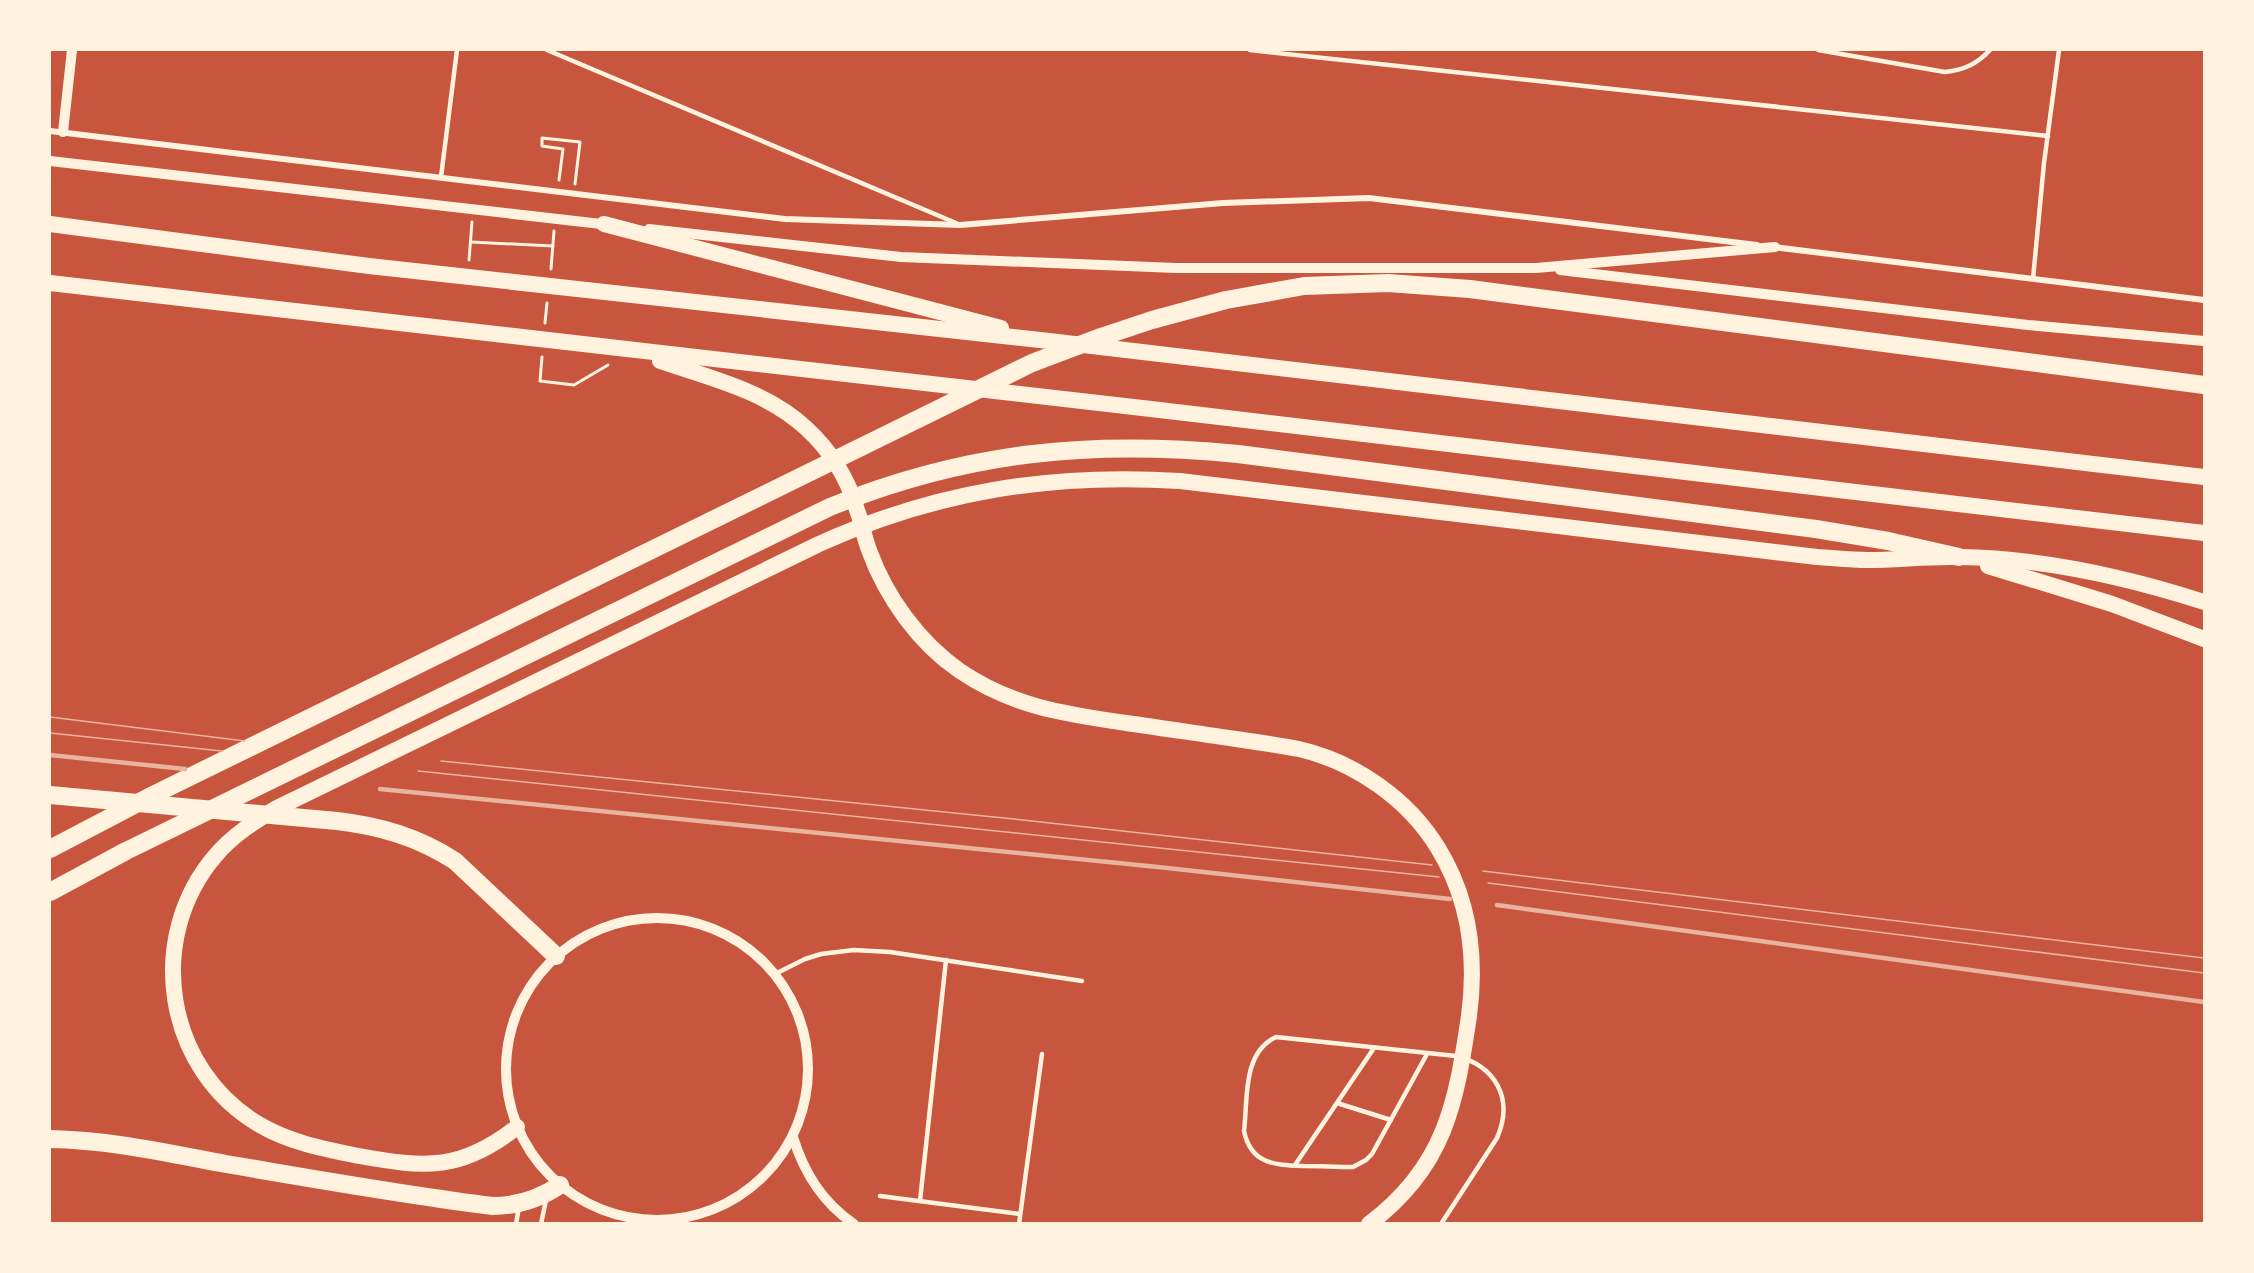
<svg xmlns="http://www.w3.org/2000/svg" width="2254" height="1273" font-family="Karla,sans-serif">
  <rect width="100%" height="100%" fill="#c8553d"/>
  <g fill="none" stroke-linecap="round" stroke-linejoin="round">
    <g stroke="#fff3e0" stroke-width="3">
      <path d="M559 180 563 149 542 146V138L580 142 575 184"/>
      <path d="M471 242 553 246"/>
      <path d="M469 260 472 222"/>
      <path d="M551 269 554 231"/>
      <path d="M545 323 547 303"/>
      <path d="M542 357 540 381 574 385 608 365"/>
    </g>
    <g stroke="#fff3e0" stroke-width="4.5">
      <path d="M547 50 956 223"/>
      <path d="M1250 50 2048 136"/>
      <path d="M1818 50 1945 72C1964 70 1977 64 1990 50"/>
      <path d="M441 177 457 50"/>
      <path d="M2033 279 2044 163 2059 50"/>
      <path d="M775 974 805 959 821 954 854 950 890 952 1082 981"/>
      <path d="M1427 1054 1372 1154 1366 1160 1353 1167C1336 1167 1320 1166 1304 1166 1276 1165 1251 1165 1244 1131 1248 1099 1242 1053 1276 1037L1456 1056C1496 1066 1514 1099 1497 1138L1441 1224"/>
      <path d="M1337 1103 1391 1120"/>
      <path d="M1295 1165 1374 1048"/>
      <path d="M880 1196 1020 1214"/>
      <path d="M920 1201 946 960"/>
      <path d="M516 1224 519 1207"/>
      <path d="M541 1224 546 1200"/>
      <path d="M1019 1224 1042 1054"/>
    </g>
    <g stroke="#fff3e0" stroke-width="6">
      <path d="M50 131 785 219 960 225 1223 203 1369 198 1757 245"/>
      <path d="M1773 247 2204 300"/>
    </g>
    <g stroke="#fff3e0" stroke-width="10">
      <path d="M63 132 72 50"/>
      <path d="M50 161 610 225"/>
      <path d="M649 229 901 257 1176 268H1536L1775 247"/>
      <path d="M1560 270 2028 325 2204 341"/>
      <circle cx="657" cy="1069" r="151"/>
      <path d="M793 1137C804 1173 822 1202 854 1224"/>
    </g>
    <g stroke="#fff3e0" stroke-width="16">
      <path d="M50 224 369 266 1049 341 2204 477"/>
      <path d="M604 224 1001 328"/>
      <path d="M50 283 1151 409 2204 533"/>
      <path d="M660 361C710 378 766 391 806 428 830 450 848 479 857 510 862 523 864 537 869 550 886 597 919 643 960 671 1013 707 1065 714 1126 723 1163 728 1200 734 1236 739 1257 742 1278 745 1299 749 1355 762 1408 799 1438 848 1470 900 1477 956 1469 1016 1456 1104 1445 1167 1369 1224"/>
      <path d="M1988 566 2112 604 2204 639"/>
      <path d="M517 1127C461 1171 426 1168 359 1156 325 1149 291 1143 260 1125 165 1070 144 938 216 855 233 835 255 821 277 808L819 544C936 491 1052 473 1180 481L1817 557C1834 558 1851 560 1867 560 1898 560 1928 556 1959 557 2041 558 2126 577 2204 602"/>
    </g>
    <g stroke="#fff3e0" stroke-width="18">
      <path d="M50 795 337 821C380 826 418 837 455 861L556 956"/>
      <path d="M50 849 153 795 1032 363 1101 337 1152 320 1226 300 1304 286 1388 283 1470 289 2204 385"/>
      <path d="M50 892 126 851 830 507C968 451 1091 440 1238 454L1816 529 1888 541 1959 557"/>
      <path d="M50 1139C110 1140 167 1153 226 1164 315 1179 404 1195 493 1206 518 1206 539 1199 560 1185"/>
    </g>
    <g stroke="#e9b49f" stroke-width="1.5">
      <path d="M50 717 245 741"/>
      <path d="M50 733 222 751"/>
      <path d="M441 761 1014 819 1432 865"/>
      <path d="M418 771 1439 877"/>
      <path d="M1483 871 2204 958"/>
      <path d="M1488 883 2204 973"/>
    </g>
    <g stroke="#e9b49f" stroke-width="4.5">
      <path d="M50 755 185 769"/>
      <path d="M380 789 1158 867 1450 899"/>
      <path d="M1497 905 2204 1002"/>
    </g>
  </g>
  <rect width="2254" height="1273" fill="none" stroke="#fff3e0" stroke-width="102"/>
</svg>
